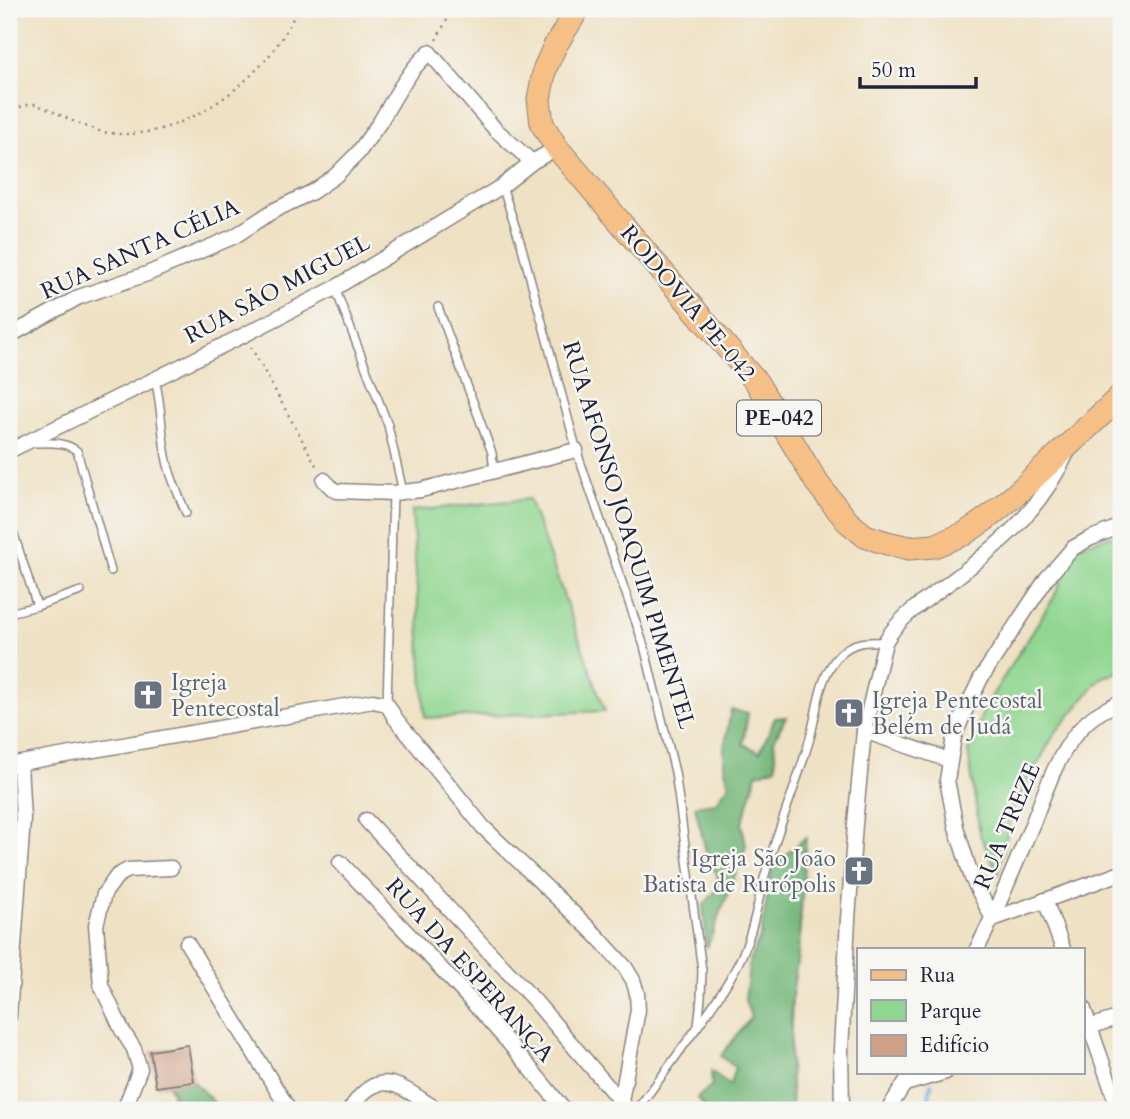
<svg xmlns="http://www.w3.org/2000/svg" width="1130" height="1119" font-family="Cardo,serif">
  <rect width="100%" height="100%" fill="#f6f6f2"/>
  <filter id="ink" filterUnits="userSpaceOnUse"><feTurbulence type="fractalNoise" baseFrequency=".0143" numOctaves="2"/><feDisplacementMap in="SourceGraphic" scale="14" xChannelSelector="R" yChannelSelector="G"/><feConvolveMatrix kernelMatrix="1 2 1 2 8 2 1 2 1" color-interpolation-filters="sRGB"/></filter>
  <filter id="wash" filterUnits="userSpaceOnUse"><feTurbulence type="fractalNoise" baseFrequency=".00686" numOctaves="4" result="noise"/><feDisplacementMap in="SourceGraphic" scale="28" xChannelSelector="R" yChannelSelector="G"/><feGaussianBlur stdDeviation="1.57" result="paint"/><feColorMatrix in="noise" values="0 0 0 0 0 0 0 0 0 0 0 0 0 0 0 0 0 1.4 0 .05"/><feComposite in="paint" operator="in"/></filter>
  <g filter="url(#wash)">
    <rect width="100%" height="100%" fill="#efe1c3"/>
    <g fill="#90d690" stroke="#597c66" stroke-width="2">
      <path d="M529 499 605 711 425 718 412 511Z"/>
      <path d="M1121 533V671L1101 678 1055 733 1013 808 998 873 980 835 968 751 985 707 1054 597 1077 546Z"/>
    </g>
    <g fill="#74b77a" stroke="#4b6c5a" stroke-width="2">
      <path d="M731 710 748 713 743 744 760 752 775 718 786 717 774 740 776 767 757 774 742 824 746 846 707 948 703 906 718 888 717 873 709 864 695 806 715 803 729 785 724 765V749Z"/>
      <path d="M806 837 798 956 792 995 790 1056 792 1110H707L697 1098 712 1085 711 1071 730 1085 735 1067 721 1056 751 1017 745 1000 750 959 761 936 772 867Z"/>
      <path d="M194 1082 221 1110H165L173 1094 168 1085Z"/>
    </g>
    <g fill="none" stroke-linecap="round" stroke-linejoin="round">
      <path stroke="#65a7d9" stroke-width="4.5" d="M927 1110 931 1084"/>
    </g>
    <g id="blocks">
      <path fill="#cf9f86" d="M188 1045 194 1082 156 1087 150 1051Z"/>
    </g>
  </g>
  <g filter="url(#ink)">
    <use href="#blocks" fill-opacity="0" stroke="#88827f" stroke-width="2"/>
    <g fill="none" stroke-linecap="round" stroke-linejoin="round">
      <g stroke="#88827f" stroke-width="10">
        <g id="service">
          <path d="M502 186 521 244 578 455 644 646 675 772 702 970 701 998 698 1026"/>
          <path d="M335 288 388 425 403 492"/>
          <path d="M438 307 492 453 494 471"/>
          <path d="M155 379C162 406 161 434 167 461 171 479 179 496 186 513"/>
          <path d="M33 443C48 443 65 441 77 451L111 571"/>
          <path d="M9 519 37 606"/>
          <path d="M9 613 37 606 81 591"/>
          <path d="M387 704 393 493"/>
          <path d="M636 1110C657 1084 676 1056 696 1029 712 1007 727 986 739 962 753 934 757 904 765 875 778 828 797 784 810 738 818 709 818 677 840 654 853 641 869 641 885 642"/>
        </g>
      </g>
      <g stroke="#88827f" stroke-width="17">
        <g id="minor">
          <path d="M9 336 79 297 147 274 235 236 273 211 312 192 335 176 358 153 380 122 400 88 414 68 429 52 495 129 532 162"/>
          <path d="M9 451 244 335 335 288 502 186 532 162 557 148"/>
          <path d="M324 480 332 488 337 491 393 493 421 490 576 450"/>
          <path d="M1121 526 1089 539 1073 548 1047 578 981 678 964 713 954 737 947 780 956 827 972 878 993 919 1121 873"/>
          <path d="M864 731 949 760"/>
          <path d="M9 765 373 701 387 704 395 718 483 827 596 935 625 967 633 980 637 993 638 1010 621 1101"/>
          <path d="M366 820 534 1000 628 1110"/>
          <path d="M340 862C416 943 496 1022 564 1110"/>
          <path d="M1045 900 1063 949"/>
          <path d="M187 943 289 1110"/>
          <path d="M977 949C998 909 1014 867 1032 825 1046 790 1059 747 1088 721 1098 712 1109 707 1121 702"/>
          <path d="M1083 1007 1119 1110"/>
          <path d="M9 1016 23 819 20 764"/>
          <path d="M1083 1029 1121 1017"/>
          <path d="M905 1084 946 1072"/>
          <path d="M124 1110 140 1069 134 1049 122 1030 101 985 96 925 104 894 117 876 128 870 171 868"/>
          <path d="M350 1110C379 1063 402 1088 438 1110"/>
          <path d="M842 1110 841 1050 848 919 855 824 864 731 885 642C900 615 929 598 953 580 1004 541 1038 512 1067 453"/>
          <path d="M888 1110 912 1072"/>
        </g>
      </g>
      <g stroke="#88827f" stroke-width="25">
        <path id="primary" d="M578 9 555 46 545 68 539 99 542 124 557 148 757 383 817 483 847 521 865 536 887 543 909 548 934 546 964 534 986 519 1014 496 1121 396"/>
      </g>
      <g stroke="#88827f" stroke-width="2.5" stroke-dasharray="2 5" stroke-linecap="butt">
        <path d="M436 40 453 9"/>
        <path d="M9 116C17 108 22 105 34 104 59 112 82 129 109 133 167 141 230 102 267 58 280 43 289 26 298 9"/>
        <path d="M251 347 317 467"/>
      </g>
      <use href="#service" stroke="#fff" stroke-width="7"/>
      <use href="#minor" stroke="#fff" stroke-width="14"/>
      <use href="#primary" stroke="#f5bf86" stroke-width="23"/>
    </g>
  </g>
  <defs>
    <g id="church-square" transform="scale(1.575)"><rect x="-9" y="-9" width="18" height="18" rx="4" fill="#6b7280" stroke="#f6f6f2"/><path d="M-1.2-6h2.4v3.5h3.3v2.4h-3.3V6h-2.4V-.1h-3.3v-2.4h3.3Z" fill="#fff"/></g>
  </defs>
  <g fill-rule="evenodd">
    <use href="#church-square" x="148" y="695"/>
    <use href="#church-square" x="849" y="713"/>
    <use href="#church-square" x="859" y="871"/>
  </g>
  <g text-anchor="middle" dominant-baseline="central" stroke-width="5" stroke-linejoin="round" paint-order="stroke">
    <rect fill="#f6f6f2" stroke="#626272" stroke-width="2" x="737" y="400.5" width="84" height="35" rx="5"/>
    <g font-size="21" font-weight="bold" fill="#22223b">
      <text x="779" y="418">PE-042</text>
    </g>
    <g font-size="23" fill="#22223b" stroke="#f6f6f2">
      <text transform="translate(140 249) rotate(-24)">RUA SANTA CÉLIA</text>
      <text transform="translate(277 289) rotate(-28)">RUA SÃO MIGUEL</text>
      <text transform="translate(688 303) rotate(50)">RODOVIA PE-042</text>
      <text transform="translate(629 535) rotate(73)">RUA AFONSO JOAQUIM PIMENTEL</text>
      <text transform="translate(1007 826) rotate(-67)">RUA TREZE</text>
      <text transform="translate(470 970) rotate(48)">RUA DA ESPERANÇA</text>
    </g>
    <g font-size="23" fill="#5b616d" stroke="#f6f6f2" text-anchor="start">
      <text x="171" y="682">Igreja<tspan x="171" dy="26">Pentecostal</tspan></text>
      <text x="872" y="700">Igreja Pentecostal<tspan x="872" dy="26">Belém de Judá</tspan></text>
      <text x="836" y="858" text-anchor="end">Igreja São João<tspan x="836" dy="26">Batista de Rurópolis</tspan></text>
    </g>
  </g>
  <rect width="1130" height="1119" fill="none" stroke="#f6f6f2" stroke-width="35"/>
  <rect x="857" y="948" width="228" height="126" fill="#f6f6f2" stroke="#a1a1a9" stroke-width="2"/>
  <rect x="871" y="970" width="35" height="10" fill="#f5bf86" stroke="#a1a1a9" stroke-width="2"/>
  <text x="920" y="982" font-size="21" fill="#22223b">Rua</text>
  <rect x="871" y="1000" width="35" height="21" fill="#90d690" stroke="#a1a1a9" stroke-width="2"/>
  <text x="920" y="1018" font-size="21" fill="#22223b">Parque</text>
  <rect x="871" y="1035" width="35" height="21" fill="#cf9f86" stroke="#a1a1a9" stroke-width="2"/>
  <text x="920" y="1052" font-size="21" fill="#22223b">Edifício</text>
  <path d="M860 77v10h116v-10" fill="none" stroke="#22223b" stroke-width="3.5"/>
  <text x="871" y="77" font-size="21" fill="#22223b" stroke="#f6f6f2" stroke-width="5" paint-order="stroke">50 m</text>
</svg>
